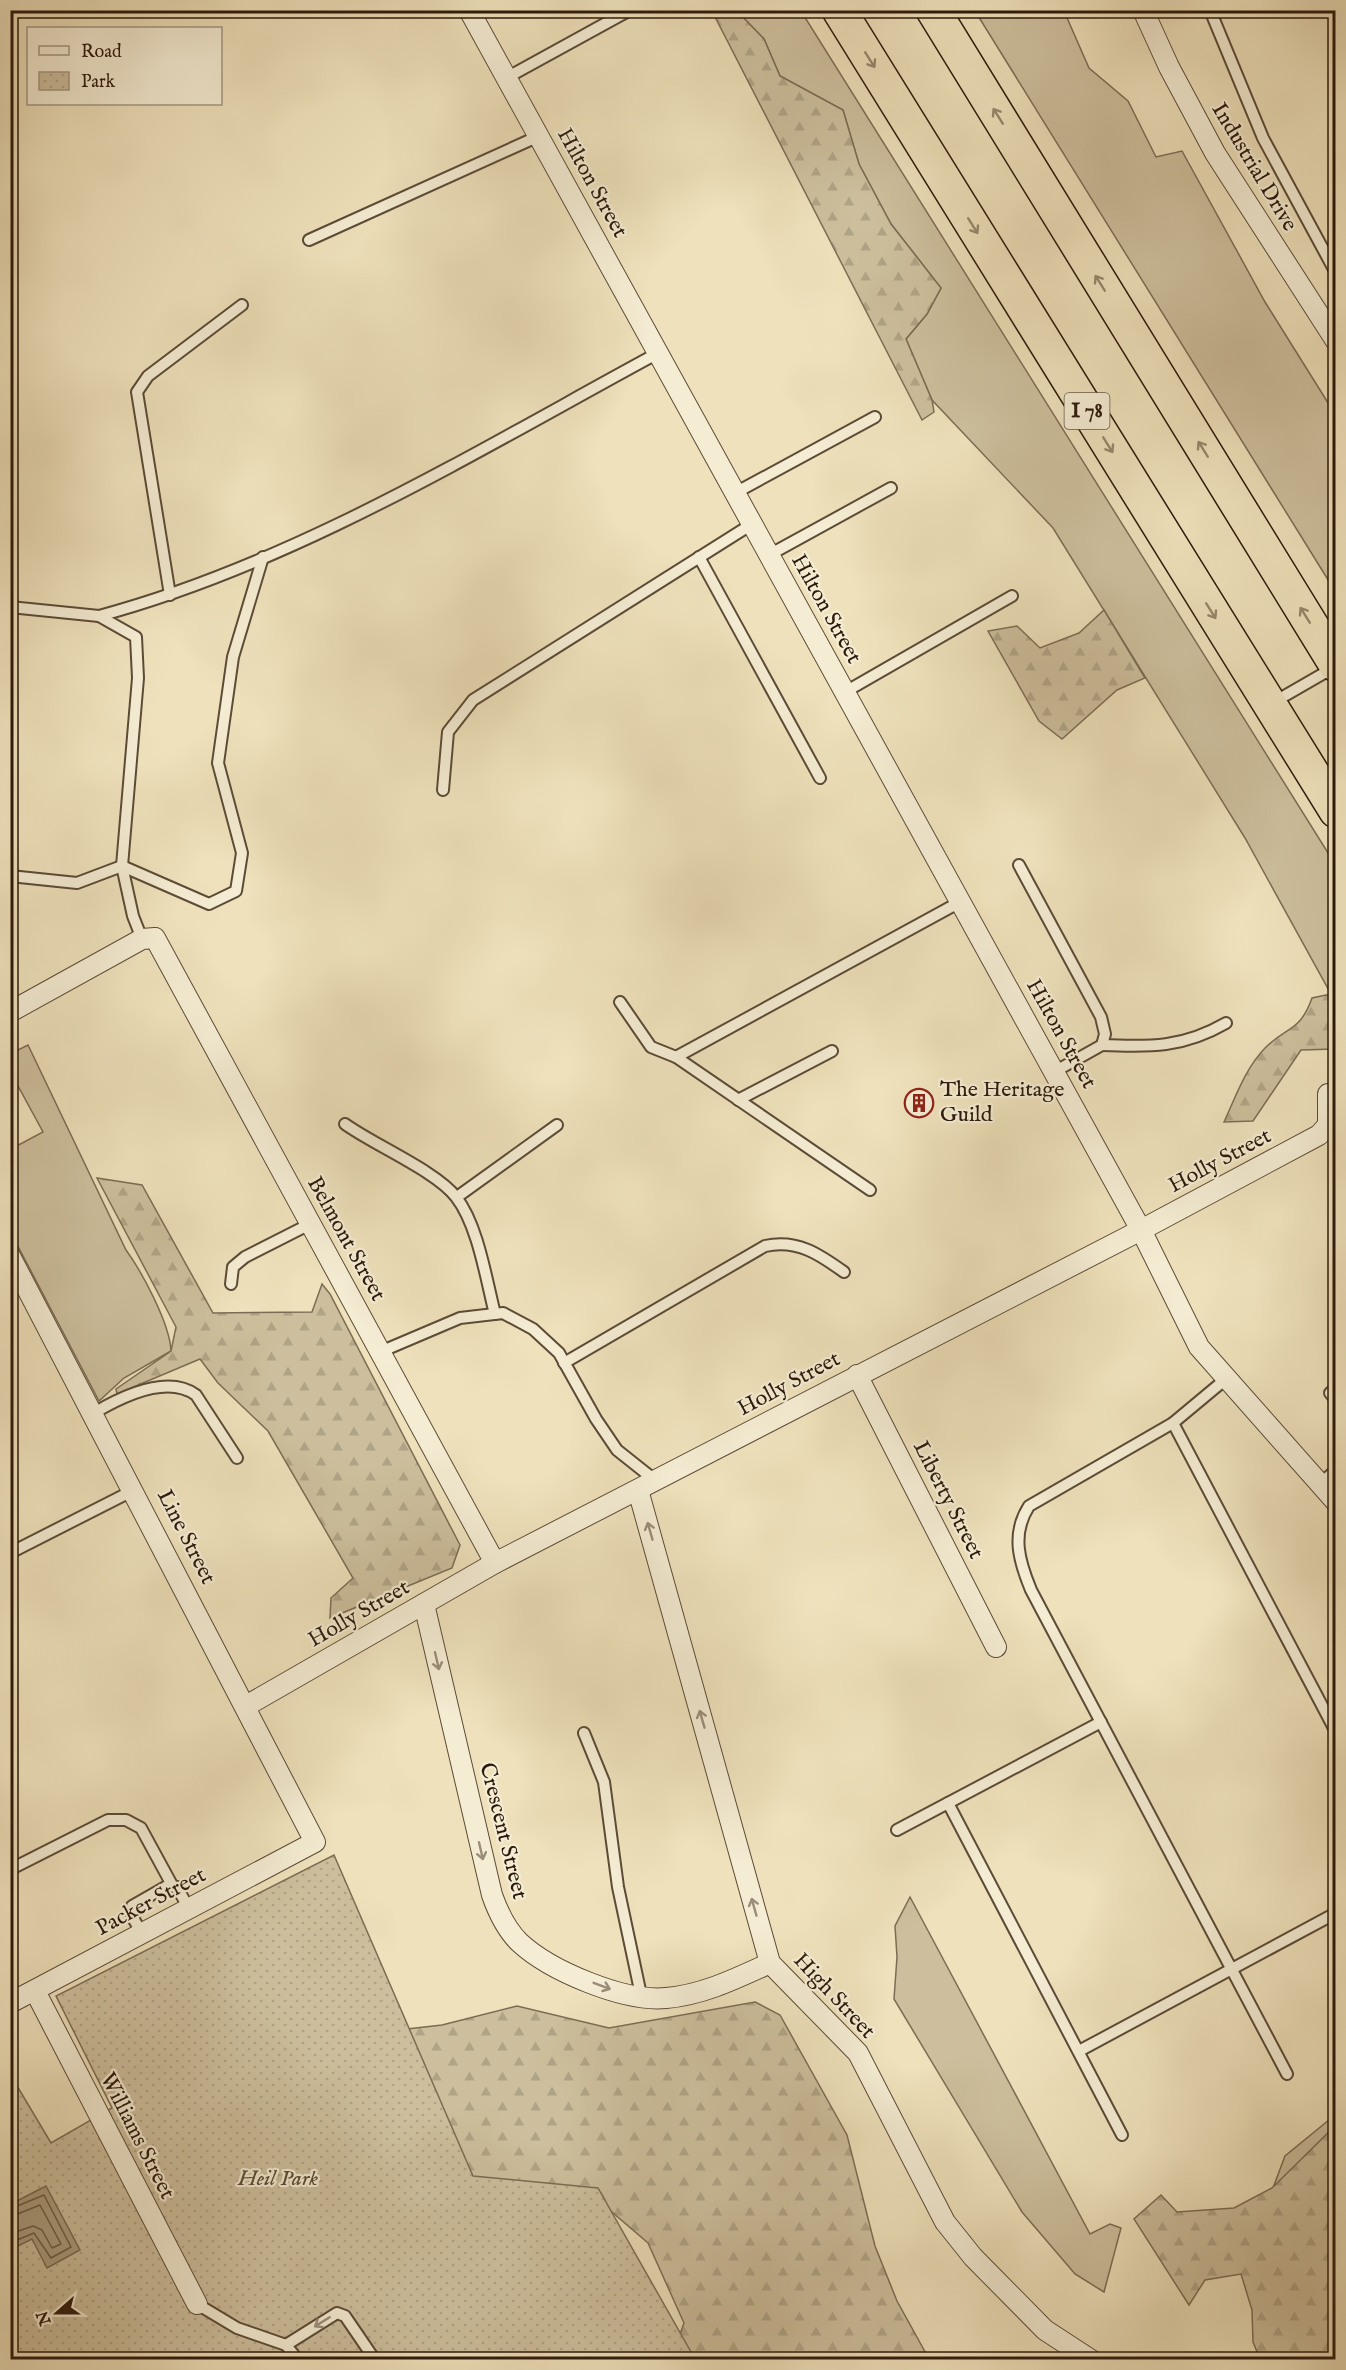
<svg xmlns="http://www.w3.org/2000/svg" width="1346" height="2370" font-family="'IM FELL English',serif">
  <defs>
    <pattern id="forest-firs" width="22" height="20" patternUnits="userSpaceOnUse" patternTransform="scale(1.5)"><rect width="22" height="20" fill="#cdbf9d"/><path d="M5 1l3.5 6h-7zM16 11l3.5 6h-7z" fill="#b0a486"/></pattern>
    <pattern id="park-dots" width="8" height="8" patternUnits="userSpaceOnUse" patternTransform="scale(1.5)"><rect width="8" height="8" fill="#cdbf9d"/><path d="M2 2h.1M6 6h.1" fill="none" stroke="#b0a486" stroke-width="1.8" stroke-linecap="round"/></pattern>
  </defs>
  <rect width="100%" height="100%" fill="#eee1bb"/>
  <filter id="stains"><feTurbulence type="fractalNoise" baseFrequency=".00333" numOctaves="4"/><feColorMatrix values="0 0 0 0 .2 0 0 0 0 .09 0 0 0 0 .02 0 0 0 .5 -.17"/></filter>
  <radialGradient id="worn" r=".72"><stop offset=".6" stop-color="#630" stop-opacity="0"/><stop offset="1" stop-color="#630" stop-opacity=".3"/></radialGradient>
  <g fill="#cdbf9d" stroke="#7c6c54" stroke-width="1.5">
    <path d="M737 11H801L1335 864V995L1331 994 1245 838 1053 528 932 400 906 339 927 314 941 288 891 224 859 164 843 110 780 76 764 39Z"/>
    <path d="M975 11H1064L1089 68 1128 101 1156 157 1182 151 1265 302 1335 414V591Z"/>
    <path d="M28 1045 126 1250C142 1272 170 1324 171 1351L124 1378 99 1401 11 1233V1149L43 1132 11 1073 10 1054Z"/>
    <path d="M910 1897 1090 2234 1110 2224 1121 2228 1104 2292 1075 2274 1022 2212 894 1999 897 1957 895 1926Z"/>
    <path d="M1335 2115V2126L1273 2188 1285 2156Z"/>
  </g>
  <g fill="url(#forest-firs)" stroke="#7c6c54" stroke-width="1.5">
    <path d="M712 11H737L764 39 780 76 843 110 859 164 891 224 941 288 927 314 906 339 932 400 934 412 922 420Z"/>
    <path d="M1104 610 1145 678 1117 690 1062 739 1039 721 988 631 1017 626 1040 648 1079 633Z"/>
    <path d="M1331 994 1335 995V1049L1301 1050 1253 1121 1224 1122C1236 1096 1245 1069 1265 1048 1287 1026 1300 1032 1312 998Z"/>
    <path d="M97 1178 142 1185 213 1313 312 1312 322 1284 330 1294 460 1545 452 1568 330 1618 331 1598 353 1578 268 1431 218 1383 200 1359 117 1394 116 1389 171 1351 176 1327Z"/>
    <path d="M755 2002 780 2015 847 2135 875 2246 897 2301 929 2359H671L684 2323 648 2243 592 2195 458 2177 390 2031 442 2025 517 2006 609 2028Z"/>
    <path d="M1335 2126V2359H1260L1253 2342 1252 2310 1241 2274 1205 2280 1189 2305 1134 2219 1161 2195 1177 2212 1234 2208 1272 2188Z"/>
  </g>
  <path fill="url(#park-dots)" stroke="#7c6c54" stroke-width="1.5" d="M334 1855 473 2176 598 2188 695 2359H11L10 2074 51 2143 112 2108 56 1996Z"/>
  <path fill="#ac9d7f" stroke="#796851" stroke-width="1.5" d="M46 2186 80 2250 47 2268 32 2239 10 2250 11 2204Z"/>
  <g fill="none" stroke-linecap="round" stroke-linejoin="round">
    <g stroke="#6c5b45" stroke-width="1.5">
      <path d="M10 2209 44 2195 71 2247 51 2258 34 2233 10 2243"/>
      <path d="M10 2217 40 2205 61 2244 52 2248 42 2230 33 2226 10 2234"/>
    </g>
    <g stroke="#5c4b37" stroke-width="14">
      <g id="lane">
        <path d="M1210 10 1263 138 1336 273"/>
        <path d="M506 78 630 10"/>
        <path d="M309 240 539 136"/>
        <path d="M735 493 875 417"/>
        <path d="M769 555 891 488"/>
        <path d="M699 557 820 778"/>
        <path d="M170 595 137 392 148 376 242 305"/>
        <path d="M10 607 99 616 136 637 138 678 122 866 133 916 142 939"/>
        <path d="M99 616C296 563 480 449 658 353"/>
        <path d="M845 692 1012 596"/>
        <path d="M1274 702 1333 668"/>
        <path d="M443 790 448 732 473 700 752 524"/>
        <path d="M1019 865 1101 1017 1105 1034 1102 1045 1054 1072"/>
        <path d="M10 876 77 883 122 866 209 904 236 891 242 853 218 763 233 657 263 557"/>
        <path d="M620 1002 651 1047 676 1057"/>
        <path d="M1102 1045C1150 1047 1183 1048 1226 1023"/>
        <path d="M738 1100 832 1051"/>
        <path d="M345 1124C374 1145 436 1171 456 1197 478 1225 486 1279 495 1314"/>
        <path d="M870 1190 676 1057 960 902"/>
        <path d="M457 1197 557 1125"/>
        <path d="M231 1284 233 1267 245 1257 310 1224"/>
        <path d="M380 1352 460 1318 503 1313 533 1329 559 1353 596 1419 617 1450 656 1481"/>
        <path d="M564 1363 765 1246C797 1239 819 1254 844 1272"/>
        <path d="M1227 1378 1173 1423 1336 1732"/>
        <path d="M1336 1388 1330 1393 1336 1400"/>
        <path d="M94 1413C121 1397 167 1374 196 1395L237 1458"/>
        <path d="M1173 1423 1029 1506C1011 1534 1019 1561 1031 1590L1287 2074"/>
        <path d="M1320 1484 1336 1470"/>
        <path d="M10 1553 134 1490"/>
        <path d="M584 1733 604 1782 618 1887 641 1995"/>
        <path d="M948 1803 1122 2135"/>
        <path d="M897 1830 1101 1722"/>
        <path d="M15 1867 108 1820H126L141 1828 172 1885"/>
        <path d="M142 1934 132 1916V1906L167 1886 177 1887 189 1909"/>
        <path d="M1079 2051 1336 1913"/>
        <path d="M197 2304 237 2328 286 2345 298 2360"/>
        <path d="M286 2345 337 2313 345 2316 375 2360"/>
      </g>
    </g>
    <g stroke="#5c4b37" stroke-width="22">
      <g id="street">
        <path d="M469 10 1141 1230 1199 1347 1336 1502"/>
        <path d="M1143 10 1169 67 1215 153 1336 341"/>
        <path d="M10 1012 142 939 155 938 495 1563"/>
        <path d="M10 1256 315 1842 10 2003"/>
        <path d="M857 1375 996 1647"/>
        <path d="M638 1490 770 1963 858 2053 945 2222 973 2257 1045 2330 1091 2360"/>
        <path d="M424 1604 492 1895C498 1912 506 1929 519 1942 550 1971 624 2002 666 1998 703 1995 737 1978 770 1963"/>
        <path d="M246 1706 495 1563 1141 1230 1319 1135 1328 1125V1094"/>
        <path d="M35 1991 197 2304"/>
      </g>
    </g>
    <g stroke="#2c190b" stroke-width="36">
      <g id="highway">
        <path d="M839 10 1336 811"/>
        <path d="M933 10 1336 665"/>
      </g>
    </g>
    <use href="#lane" stroke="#f4ecd3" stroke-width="10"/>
    <use href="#street" stroke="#f4ecd3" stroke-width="20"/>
    <use href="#highway" stroke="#eee1bb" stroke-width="33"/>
  </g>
  <defs><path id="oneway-shaft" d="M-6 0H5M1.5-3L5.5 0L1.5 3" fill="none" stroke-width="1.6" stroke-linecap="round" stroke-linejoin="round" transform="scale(1.5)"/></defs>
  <g stroke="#97876c">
    <use href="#oneway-shaft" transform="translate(870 60) rotate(58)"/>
    <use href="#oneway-shaft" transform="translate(998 116) rotate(-122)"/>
    <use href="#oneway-shaft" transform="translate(973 226) rotate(58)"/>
    <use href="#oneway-shaft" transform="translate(1100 283) rotate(-122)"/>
    <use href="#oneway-shaft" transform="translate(1108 445) rotate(58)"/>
    <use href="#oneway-shaft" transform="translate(1203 449) rotate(-122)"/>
    <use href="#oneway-shaft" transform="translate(1211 611) rotate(58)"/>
    <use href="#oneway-shaft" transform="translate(1305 615) rotate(-122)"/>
  </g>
  <g stroke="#9a8d79">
    <use href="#oneway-shaft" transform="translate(650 1531) rotate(-106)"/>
    <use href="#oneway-shaft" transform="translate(437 1661) rotate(77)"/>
    <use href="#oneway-shaft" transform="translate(702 1719) rotate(-106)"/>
    <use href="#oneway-shaft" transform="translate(481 1851) rotate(77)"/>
    <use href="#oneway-shaft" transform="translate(754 1907) rotate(-106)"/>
    <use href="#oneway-shaft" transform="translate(602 1986) rotate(21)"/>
    <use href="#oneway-shaft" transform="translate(322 2322) rotate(148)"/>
  </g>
  <defs>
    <g id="building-ring" transform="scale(1.5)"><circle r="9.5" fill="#f4ecd3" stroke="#8f2418" stroke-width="1.5"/><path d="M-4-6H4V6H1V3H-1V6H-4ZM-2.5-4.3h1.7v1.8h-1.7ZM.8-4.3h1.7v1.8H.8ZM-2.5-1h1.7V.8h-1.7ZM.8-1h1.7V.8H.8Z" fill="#8f2418"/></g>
  </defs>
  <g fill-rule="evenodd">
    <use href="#building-ring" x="919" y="1103"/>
  </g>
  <g text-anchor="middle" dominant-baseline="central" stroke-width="4.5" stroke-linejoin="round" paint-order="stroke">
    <rect fill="#f4ecd3" stroke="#685847" stroke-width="1.5" x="1064.5" y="393" width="45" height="36" rx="4.5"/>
    <g font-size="21" font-weight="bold" fill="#2c190b">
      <text x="1087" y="411">I 78</text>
    </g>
    <g font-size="22" fill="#2c190b" stroke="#f4ecd3">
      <text transform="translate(1254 167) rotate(59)">Industrial Drive</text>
      <text transform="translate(592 183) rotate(61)">Hilton Street</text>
      <text transform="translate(826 609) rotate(61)">Hilton Street</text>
      <text transform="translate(1061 1034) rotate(61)">Hilton Street</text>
      <text transform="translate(1220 1161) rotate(-28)">Holly Street</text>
      <text transform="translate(346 1239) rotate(61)">Belmont Street</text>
      <text transform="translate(789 1384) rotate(-28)">Holly Street</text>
      <text transform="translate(948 1500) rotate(63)">Liberty Street</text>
      <text transform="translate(186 1537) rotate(63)">Line Street</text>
      <text transform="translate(359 1614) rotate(-30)">Holly Street</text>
      <text transform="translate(503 1831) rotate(76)">Crescent Street</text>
      <text transform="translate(151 1902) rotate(-28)">Packer Street</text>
      <text transform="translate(834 1996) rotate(47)">High Street</text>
      <text transform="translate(137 2136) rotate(63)">Williams Street</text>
    </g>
    <g font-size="22" fill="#2c190b" stroke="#f4ecd3" text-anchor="start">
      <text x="940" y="1090">The Heritage<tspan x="940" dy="25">Guild</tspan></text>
    </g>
    <g font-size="22" font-style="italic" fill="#5c4b37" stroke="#f4ecd3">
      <text x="278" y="2179">Heil Park</text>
    </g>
  </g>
  <rect width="1346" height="2370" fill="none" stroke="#eee1bb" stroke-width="36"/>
  <rect x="12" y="12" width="1322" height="2346" fill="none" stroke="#2c190b" stroke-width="3"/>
  <rect x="18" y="18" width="1310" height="2334" fill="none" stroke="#2c190b" stroke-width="1.5"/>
  <rect x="27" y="27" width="195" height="78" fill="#f4ecd3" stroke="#a49883" stroke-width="1.5"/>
  <rect x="39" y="46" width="30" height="9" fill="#f4ecd3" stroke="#a49883" stroke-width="1.5"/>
  <text x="81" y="57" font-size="18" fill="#2c190b">Road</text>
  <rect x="39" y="72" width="30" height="18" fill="url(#park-dots)" stroke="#a49883" stroke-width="1.5"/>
  <text x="81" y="87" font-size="18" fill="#2c190b">Park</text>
  <g transform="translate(57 2313) rotate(249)" stroke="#f4ecd3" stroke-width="4.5" paint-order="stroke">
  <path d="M0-4.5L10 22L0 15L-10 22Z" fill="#2c190b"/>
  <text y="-9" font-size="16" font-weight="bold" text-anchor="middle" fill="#2c190b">N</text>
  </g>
  <rect width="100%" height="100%" filter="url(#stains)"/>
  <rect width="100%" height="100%" fill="url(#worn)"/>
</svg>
